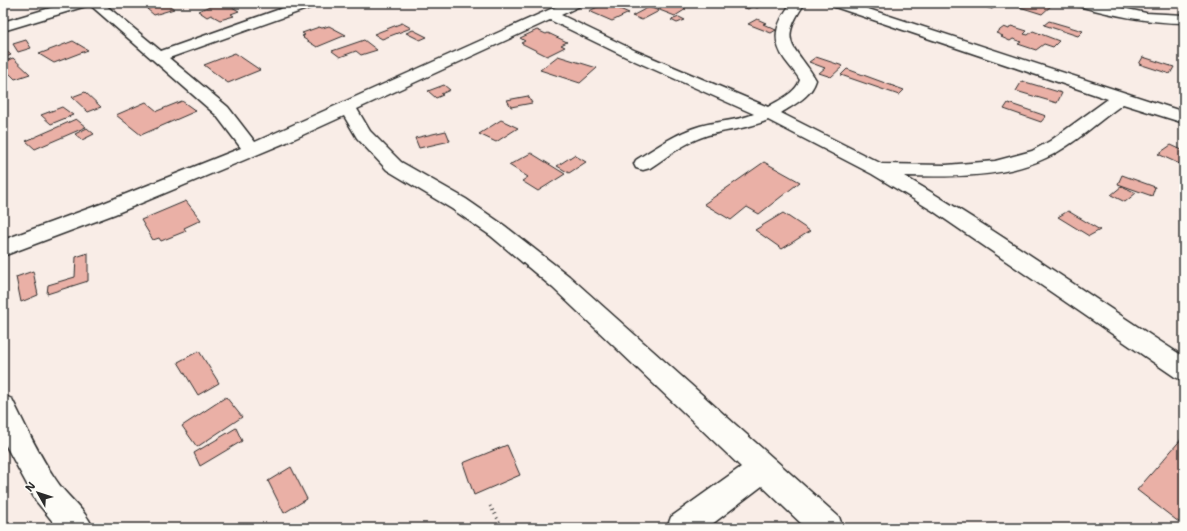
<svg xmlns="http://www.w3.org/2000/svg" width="1187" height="531" font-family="'Shantell Sans',sans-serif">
  <rect width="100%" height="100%" fill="#f9ede7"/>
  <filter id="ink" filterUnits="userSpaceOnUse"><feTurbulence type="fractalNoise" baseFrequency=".025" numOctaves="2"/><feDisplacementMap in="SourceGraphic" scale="8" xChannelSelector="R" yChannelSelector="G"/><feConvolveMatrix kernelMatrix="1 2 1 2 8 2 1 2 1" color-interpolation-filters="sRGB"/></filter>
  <g filter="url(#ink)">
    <g fill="#eab0a6" stroke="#2b2b2b">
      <path d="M166 3 174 9 154 15 147 9Z"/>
      <path d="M217 3H231L234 5 230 6 239 11 231 14 234 16 220 20 211 15 207 17 198 11Z"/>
      <path d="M606 3 629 13 612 21 589 11Z"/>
      <path d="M668 3H670L686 9 675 16 657 9Z"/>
      <path d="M733 3H766L757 8 753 6 748 9Z"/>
      <path d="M971 3H996L998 4 992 9Z"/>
      <path d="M1007 3H1046L1052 5 1042 14Z"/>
      <path d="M649 7 659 11 642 20 632 16Z"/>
      <path d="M679 17 685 20 677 23 671 20Z"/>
      <path d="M757 19 766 23 763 24 776 30 771 33 748 24Z"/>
      <path d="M1049 21 1083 31 1078 36 1044 25Z"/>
      <path d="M402 23 411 28 382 39 374 34Z"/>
      <path d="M329 26 346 35 317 47 303 38 304 37 302 36 305 35 302 33 319 27 322 28Z"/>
      <path d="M1011 26 1027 31 1024 34 1028 35 1033 31 1059 41 1053 47 1044 44 1036 50 1018 44 1021 42 1013 39 1010 41 1001 37 1003 36 996 33 1004 27 1009 29Z"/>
      <path d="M413 30 427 37 420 40 406 33Z"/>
      <path d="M537 30 546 34 548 33 567 42 561 45 565 47 547 56 521 43 525 41 520 38Z"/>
      <path d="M26 40 31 48 18 52 13 44Z"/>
      <path d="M364 40 377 50 361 55 356 51 340 57 332 51Z"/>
      <path d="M73 41 88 50 54 63 39 54Z"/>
      <path d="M3 48 11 55 3 58Z"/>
      <path d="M235 53 260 70 228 83 204 65Z"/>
      <path d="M558 56 597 68 580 83 540 70Z"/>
      <path d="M816 57 843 66 831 77 819 73 825 68 809 62Z"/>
      <path d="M1143 57 1174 67 1170 74 1139 64Z"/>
      <path d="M13 58 30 74 15 79 3 67V62Z"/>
      <path d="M847 69 904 90 899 95 841 75Z"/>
      <path d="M1022 81 1062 93 1057 103 1016 91Z"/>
      <path d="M444 85 450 90 441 94 443 95 436 98 428 91Z"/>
      <path d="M85 92 101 107 88 112 72 97Z"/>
      <path d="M528 96 532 103 511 107 507 100Z"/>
      <path d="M182 101 196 111 141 135 116 115 146 102 157 111Z"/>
      <path d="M1008 103 1046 116 1041 122 1004 109Z"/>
      <path d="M62 107 73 115 51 124 41 115Z"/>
      <path d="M76 119 86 127 35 149 26 141Z"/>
      <path d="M501 120 518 128 496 142 479 134Z"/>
      <path d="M87 128 94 134 82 140 75 134Z"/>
      <path d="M446 131 450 141 419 148 415 138Z"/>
      <path d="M1171 145 1184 151V166L1158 154Z"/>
      <path d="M531 153 565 174 538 191 522 181 528 177 509 165Z"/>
      <path d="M574 155 586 162 569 173 557 166Z"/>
      <path d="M764 162 800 182 759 214 747 207 731 220 704 204Z"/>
      <path d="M1122 175 1155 187 1152 196 1118 184Z"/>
      <path d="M1122 186 1136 193 1125 202 1111 195Z"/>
      <path d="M186 201 201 220 184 228 186 231 161 241 159 238 153 240 141 220Z"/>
      <path d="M1068 211 1100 230 1089 236 1058 217Z"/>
      <path d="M783 213 810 231 782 249 755 230Z"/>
      <path d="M88 253V281L47 294 48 285 75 277 76 257Z"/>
      <path d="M33 271 38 295 21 302 16 277Z"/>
      <path d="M199 351 219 383 198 395 178 362Z"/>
      <path d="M226 397 242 417 197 447 182 426Z"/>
      <path d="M236 428 242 441 200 466 194 453Z"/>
      <path d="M1184 436V526L1137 490Z"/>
      <path d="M507 445 520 475 474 495 463 463Z"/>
      <path d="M291 467 307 499 284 513 268 481Z"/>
    </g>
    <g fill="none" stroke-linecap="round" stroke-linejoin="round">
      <g stroke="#2b2b2b" stroke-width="3">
        <g id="street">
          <path d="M67 3H88L86 6 3 31V22Z"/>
          <path d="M88 3H103L161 51 297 3H317L315 6 169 58 228 107 255 142 564 3H582L580 6 561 15 636 51 768 107C779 100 796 93 800 80 796 73 790 67 785 60 770 38 777 23 791 3H805C776 45 796 45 816 80 811 97 795 104 781 113L882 164 946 165 995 161 1032 151 1050 141 1108 99 832 6 830 3H850L1184 112V123L1123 104C1097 122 1074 145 1046 158 1004 178 949 177 904 176 1000 232 1091 297 1184 357V381L1175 377 933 211 872 174 768 120C747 129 730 129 708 135 687 141 668 156 650 168L643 170 636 168 634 164 636 160C657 147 676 133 700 126 718 121 737 121 754 114L626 57 550 20 357 109 370 131 401 162 466 199 505 226 569 276 839 517 843 528H806L762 486 707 528H667L671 517 741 467 553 288 491 236 452 209 387 170 357 138 344 116 287 142 115 214 3 256V240L101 204 241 148 216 115Z"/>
          <path d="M1076 3H1099L1146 13 1184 15V23C1148 23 1113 15 1078 6Z"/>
          <path d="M3 395 12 399C26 427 38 454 56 480 67 497 85 509 93 528H58L36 501 5 444 3 439Z"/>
        </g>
      </g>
      <path stroke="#2b2b2b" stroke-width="3" stroke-dasharray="1 3.5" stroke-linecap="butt" d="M490 506 503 528"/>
      <use href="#street" fill="#fdfcf7" fill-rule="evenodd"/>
    </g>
  </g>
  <rect width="1187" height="531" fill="none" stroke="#fdfcf7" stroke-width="16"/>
  <rect x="8" y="8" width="1171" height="515" fill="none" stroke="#2b2b2b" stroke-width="1.5" filter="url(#ink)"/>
  <g transform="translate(38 493) rotate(309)" stroke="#fdfcf7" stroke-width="3" paint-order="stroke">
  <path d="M0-3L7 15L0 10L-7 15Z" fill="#2b2b2b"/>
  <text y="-6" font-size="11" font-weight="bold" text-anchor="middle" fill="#2b2b2b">N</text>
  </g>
</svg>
